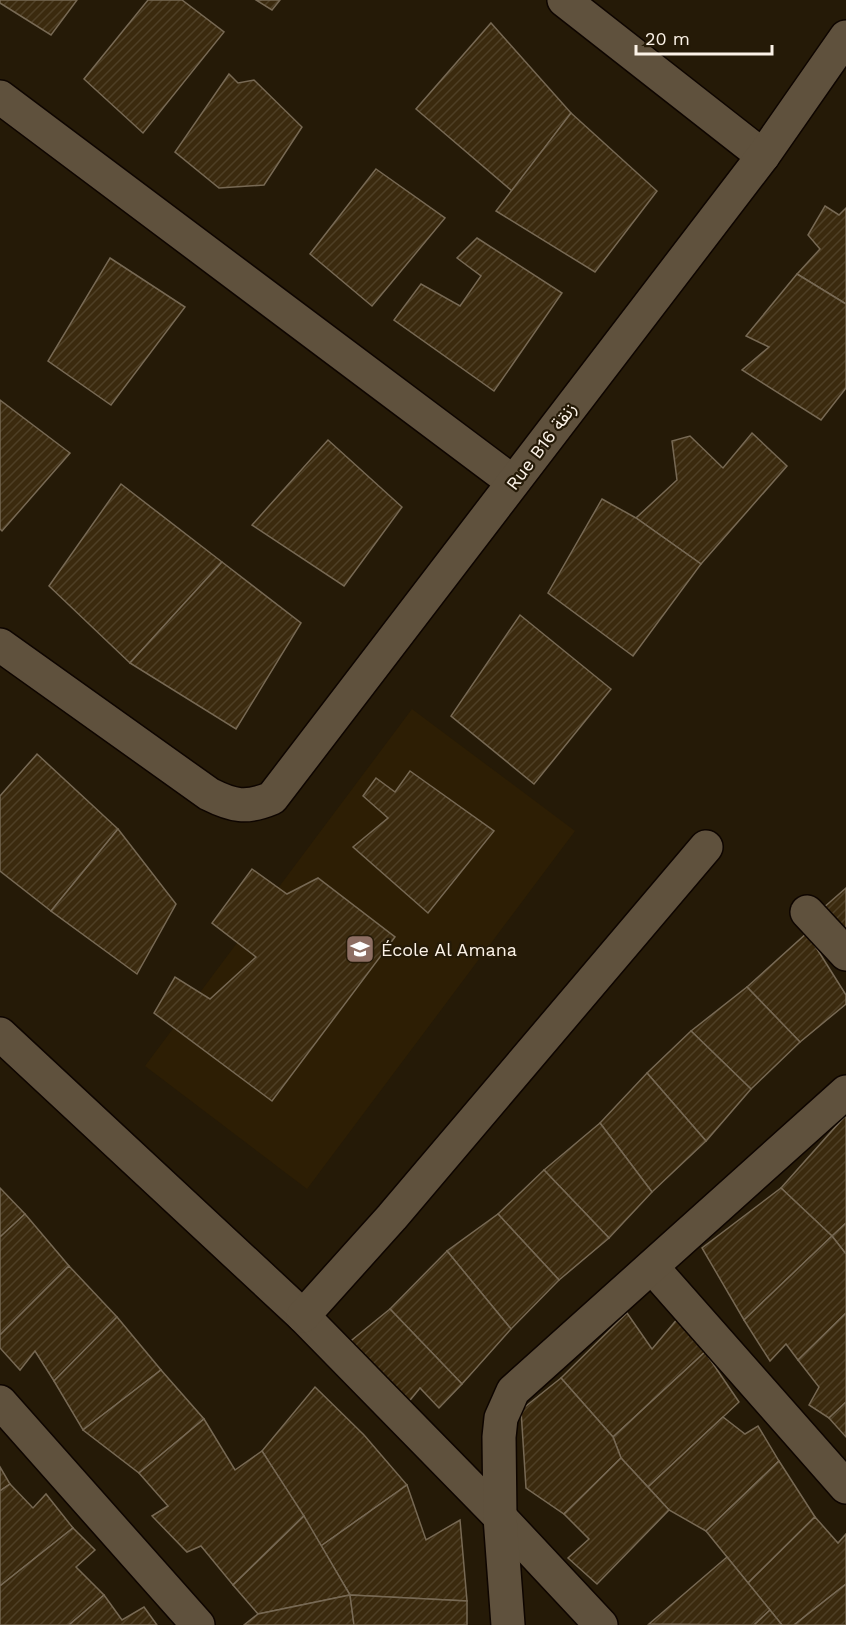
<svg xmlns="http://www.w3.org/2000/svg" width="846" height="1625" font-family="'Work Sans','Noto Sans Arabic',sans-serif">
  <defs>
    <pattern id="building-hatch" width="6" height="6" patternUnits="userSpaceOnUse" patternTransform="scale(1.5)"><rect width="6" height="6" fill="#3b2a0e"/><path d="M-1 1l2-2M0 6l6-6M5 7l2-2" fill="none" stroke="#4e3f25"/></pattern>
  </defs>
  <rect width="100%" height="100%" fill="#251a07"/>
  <path fill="#2d1e04" d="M412 709 575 831 307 1189 145 1066Z"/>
  <g fill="url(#building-hatch)" stroke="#776954" stroke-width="1.5">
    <path d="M0 0H77L51 35 0 3Z"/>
    <path d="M148 0H182L224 32 143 133 84 79Z"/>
    <path d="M256 0H280L272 10Z"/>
    <path d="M491 23 571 113 512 191 416 109Z"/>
    <path d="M229 74 238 83 254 80 302 127 264 185 219 188 175 152Z"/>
    <path d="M571 113 657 191 595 272 496 211Z"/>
    <path d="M376 169 445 218 372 306 310 254Z"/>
    <path d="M825 206 839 215 846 208V304L797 274 820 249 808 235Z"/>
    <path d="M477 238 562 293 494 391 394 320 421 284 460 306 481 276 457 258Z"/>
    <path d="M110 258 185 307 111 405 48 361Z"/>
    <path d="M797 274 846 304V388L821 420 742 370 769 347 746 336Z"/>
    <path d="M0 400 70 453 2 531 0 529Z"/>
    <path d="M752 433 787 466 701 564 636 518 677 480 672 441 690 436 723 468Z"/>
    <path d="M328 440 402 507 344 586 252 525Z"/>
    <path d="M121 484 222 562 130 663 49 586Z"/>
    <path d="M602 499 636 518 701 564 633 656 548 593Z"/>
    <path d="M222 562 301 623 236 729 130 663Z"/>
    <path d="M520 615 611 689 534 784 451 716Z"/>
    <path d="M37 754 118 829 51 911 0 871V796Z"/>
    <path d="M410 771 494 831 428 913 353 847 388 818 363 796 376 778 395 792Z"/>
    <path d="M118 829 176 904 137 974 51 911Z"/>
    <path d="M252 869 287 894 318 878 395 937 272 1101 154 1013 175 977 210 999 256 957 212 923Z"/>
    <path d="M846 888V937L822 909Z"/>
    <path d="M807 933 846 995V1004L800 1042 747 987Z"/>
    <path d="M747 987 800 1042 751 1089 691 1031Z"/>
    <path d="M691 1031 751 1089 706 1141 647 1073Z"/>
    <path d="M647 1073 706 1141 652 1192 600 1123Z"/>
    <path d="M846 1115V1223L832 1236 781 1188Z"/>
    <path d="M600 1123 652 1192 609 1238 544 1170Z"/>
    <path d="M544 1170 609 1238 559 1280 498 1214Z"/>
    <path d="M0 1188 25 1214 0 1237Z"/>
    <path d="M781 1188 832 1236 744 1320 702 1248Z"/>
    <path d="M25 1214 69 1266 0 1335V1237Z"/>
    <path d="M498 1214 559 1280 511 1329 447 1251Z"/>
    <path d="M846 1223V1254L832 1236Z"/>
    <path d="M832 1236 846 1254V1313L798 1360 786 1344 770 1361 744 1320Z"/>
    <path d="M447 1251 511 1329 462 1384 390 1309Z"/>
    <path d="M69 1266 117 1317 54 1381 35 1351 20 1370 0 1348V1335Z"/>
    <path d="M390 1309 462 1384 439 1408 420 1388 407 1404 347 1344Z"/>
    <path d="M627 1313 652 1349 679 1317 705 1352 613 1437 561 1378Z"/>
    <path d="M846 1313V1402L829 1418 809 1405 819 1387 798 1360Z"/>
    <path d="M117 1317 161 1370 83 1430 54 1381Z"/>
    <path d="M705 1352 739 1402 648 1487 621 1458 613 1437Z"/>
    <path d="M161 1370 204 1419 139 1473 83 1430Z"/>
    <path d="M561 1378 613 1437 621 1458 564 1514 526 1488 521 1410Z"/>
    <path d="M315 1387 364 1435 407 1485 321 1546 262 1451Z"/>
    <path d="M846 1402V1437L829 1418Z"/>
    <path d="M723 1417 745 1434 758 1426 779 1461 706 1531 669 1510 648 1487Z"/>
    <path d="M204 1419 235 1470 262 1451 304 1516 233 1585 201 1546 187 1552 152 1516 168 1506 139 1473Z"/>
    <path d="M621 1458 669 1510 597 1584 568 1558 589 1539 564 1514Z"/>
    <path d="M779 1461 815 1517 748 1583 706 1531Z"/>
    <path d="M0 1467 10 1484 0 1491Z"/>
    <path d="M10 1484 33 1508 46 1494 73 1528 0 1586V1491Z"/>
    <path d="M407 1485 426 1540 460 1520 467 1601 350 1595 321 1546Z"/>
    <path d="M304 1516 350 1595 258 1614 233 1585Z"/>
    <path d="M815 1517 838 1543 846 1534V1584L794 1625H782L748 1583Z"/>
    <path d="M73 1528 95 1550 76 1567 104 1595 69 1625H0V1586Z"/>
    <path d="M727 1557 770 1610 754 1625 649 1624Z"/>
    <path d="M846 1584V1625H794Z"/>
    <path d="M104 1595 122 1620 144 1607 157 1625H69Z"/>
    <path d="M350 1595 354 1625H244L258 1614Z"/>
    <path d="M350 1595 467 1601V1625H354Z"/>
    <path d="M770 1610 782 1625H754Z"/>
  </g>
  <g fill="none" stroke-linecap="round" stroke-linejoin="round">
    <g stroke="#0e0500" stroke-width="36">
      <g id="minor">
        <path d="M564 0 763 156"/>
        <path d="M0 97 513 482"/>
        <path d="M0 645 209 794C233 806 246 809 272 798L763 156 846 37"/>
        <path d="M807 912 846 954"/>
        <path d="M0 1034 303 1316 500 1517 601 1625"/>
        <path d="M652 1267 846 1487"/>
        <path d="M303 1316 392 1217 706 847"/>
        <path d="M0 1402 198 1625"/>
        <path d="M508 1625 500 1517 499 1437 501 1418 513 1391 846 1092"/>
      </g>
    </g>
    <use href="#minor" stroke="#5f513d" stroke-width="33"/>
  </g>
  <defs>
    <g id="school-square" transform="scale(1.5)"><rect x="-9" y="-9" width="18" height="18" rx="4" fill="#8d6e63" stroke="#251a07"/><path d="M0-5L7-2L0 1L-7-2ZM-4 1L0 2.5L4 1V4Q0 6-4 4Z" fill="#fff"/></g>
  </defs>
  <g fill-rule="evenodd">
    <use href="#school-square" x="360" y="949"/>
  </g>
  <g text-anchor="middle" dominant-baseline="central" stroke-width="4.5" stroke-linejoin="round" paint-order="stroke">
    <g font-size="18" fill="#fbf2e7" stroke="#251a07">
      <text transform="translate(541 446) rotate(-53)">Rue B16 زنقة</text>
    </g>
    <g font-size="18" fill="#fbf2e7" stroke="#251a07" text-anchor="start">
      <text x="381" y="949">École Al Amana</text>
    </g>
  </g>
  <path d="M636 45v9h136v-9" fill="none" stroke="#fbf2e7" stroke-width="3"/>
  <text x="645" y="45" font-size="18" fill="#fbf2e7" stroke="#251a07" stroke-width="4.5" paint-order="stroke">20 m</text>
</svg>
